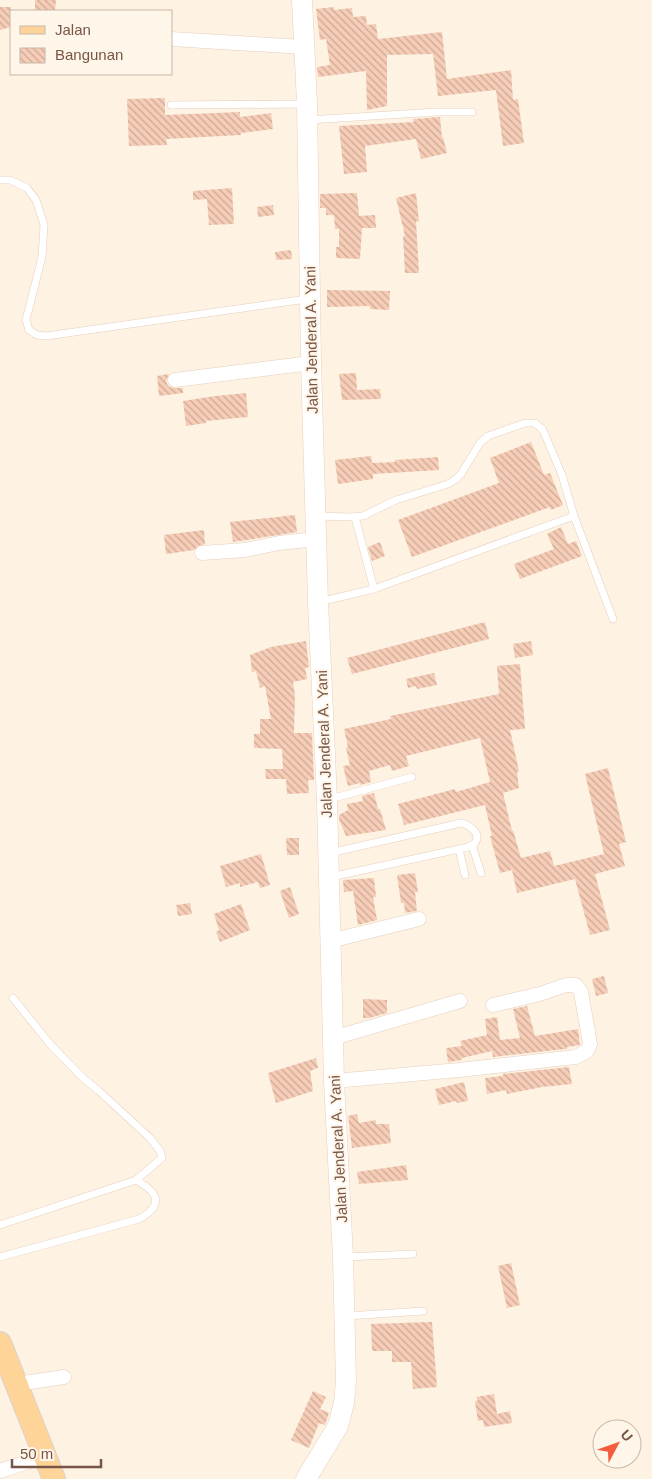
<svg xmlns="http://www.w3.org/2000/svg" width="652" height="1479" font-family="Helvetica,sans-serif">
  <defs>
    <pattern id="building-back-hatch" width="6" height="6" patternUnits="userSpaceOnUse" patternTransform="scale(1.25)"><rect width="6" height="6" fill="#f6cdb7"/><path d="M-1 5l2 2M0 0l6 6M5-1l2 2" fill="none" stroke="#cca997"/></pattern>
  </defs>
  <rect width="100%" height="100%" fill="#fef2e2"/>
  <g fill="url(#building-back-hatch)">
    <path d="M35 0H56L55 11H35Z"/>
    <path d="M0 7H11V27L0 30Z"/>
    <path d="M334 7V10L352 8 353 17 366 16 367 25 376 24 378 39 442 32 447 79 511 70 513 100 518 99 524 143 503 146 496 90 438 96 433 54 387 55V106L367 110 366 71 318 77 317 67 330 65 326 39 320 40 316 9Z"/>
    <path d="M165 98V115L240 112V117L271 113 273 129 241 133V135L166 139 167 145 129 146 127 99Z"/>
    <path d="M440 117 442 138 443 137 447 153 421 159 416 139 365 146 367 172 344 174 339 126 414 122 413 119Z"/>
    <path d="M232 188 234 224 209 225 207 199 193 200V191Z"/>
    <path d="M357 193 359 216 375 215 376 228H362L360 259 336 258V247H339V229H335L334 215H326V208H320V194Z"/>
    <path d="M416 193 419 222 416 221 419 273H405L403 236H405L396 198Z"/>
    <path d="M273 205 274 215 258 217 257 207Z"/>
    <path d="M291 250 292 259 276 260 275 252Z"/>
    <path d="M327 290 390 291 389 310 370 309V306L327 307Z"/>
    <path d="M356 373 357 390 380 389 381 399 342 400 339 374Z"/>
    <path d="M169 374 166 381 168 386 172 388H183V393L159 396 157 376Z"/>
    <path d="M246 393 248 417 206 421V423L186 426 183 401 215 396Z"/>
    <path d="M531 442 544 475 550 473 563 505 551 510 550 507 412 557 398 520 499 483 490 458Z"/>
    <path d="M371 456 372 463 395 462V460L438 457 439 470 373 474V479L338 484 335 460Z"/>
    <path d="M295 515 297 532 233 542 230 522Z"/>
    <path d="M561 527 568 544 576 541 582 556 520 579 514 564 554 549 547 534Z"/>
    <path d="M204 530 205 544 198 546 194 550 166 554 164 535Z"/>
    <path d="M380 542 385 556 372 561 368 547Z"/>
    <path d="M485 622 489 639 352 674 347 658Z"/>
    <path d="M306 641 309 667 305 668 307 679 293 682 295 695 294 733H312L314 780H308L309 793 287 794 286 779H266L265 769H283L282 749 254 748V734H260V719H271L265 686 260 688 256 671 252 672 250 655 271 647Z"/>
    <path d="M531 641 533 655 515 658 513 644Z"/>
    <path d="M520 664 525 729 510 730 519 771 517 772 519 788 503 793 512 831 513 830 521 858 550 851 554 866 604 854 585 774 608 768 626 842 619 844 625 866 595 874 610 930 590 935 575 879 517 893 512 870 500 873 490 836H492L485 805 404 825 398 804 455 789 456 792 490 782 480 738 406 756 409 766 392 771 390 765 369 771 371 782 360 785V783L348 786 343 766 350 765 346 748 348 747 344 729 391 719 390 716 499 694 497 666Z"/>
    <path d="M434 673 437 685 417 689 416 686 408 688 406 679Z"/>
    <path d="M374 793 378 809H380L386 830 346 836 339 819V815L348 810 347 804 363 801 362 796Z"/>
    <path d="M286 838H299V855H287Z"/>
    <path d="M261 854 270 885 260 888 258 882 240 887V883L226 887 220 866Z"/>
    <path d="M415 873 418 892H415L417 911 405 913 404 903H401L397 875Z"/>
    <path d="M374 878 376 897H373L377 920 358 925 353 891 344 892 343 880Z"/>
    <path d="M290 887 299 914 289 918 280 891Z"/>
    <path d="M190 903 192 914 178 916 176 905Z"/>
    <path d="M241 904 250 930 220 942 216 932 219 930 214 914Z"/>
    <path d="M604 976 608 993 596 996 592 979Z"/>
    <path d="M363 999 387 1000V1013L369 1018H363Z"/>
    <path d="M527 1006 535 1036 578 1029 580 1045 567 1047V1049H565L493 1057 492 1051 462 1058V1060L448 1062 446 1048 462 1046 460 1041 487 1035 485 1019 497 1017 500 1040 520 1038 513 1009Z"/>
    <path d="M316 1058 318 1068 310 1071 313 1091 276 1103 268 1073Z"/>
    <path d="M569 1067 572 1084 542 1087 507 1094 506 1090 487 1094 485 1078 503 1076V1074Z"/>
    <path d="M464 1082 468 1101 457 1103 456 1101 439 1105 435 1089Z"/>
    <path d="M357 1114 359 1123 376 1120V1124H389L391 1143 352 1148 348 1116Z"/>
    <path d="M406 1165 408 1180 359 1184 357 1172Z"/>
    <path d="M511 1263 520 1305 507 1308 498 1266Z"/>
    <path d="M432 1322 437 1387 413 1389 411 1362H392V1351H372L371 1324Z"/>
    <path d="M313 1391 326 1397 320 1409 329 1413 325 1425 319 1423 309 1448 291 1440Z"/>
    <path d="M494 1394 497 1414 510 1411 512 1423 484 1427 483 1420 478 1421 475 1402 478 1400 476 1397Z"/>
  </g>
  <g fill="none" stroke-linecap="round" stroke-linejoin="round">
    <g stroke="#e5cfbf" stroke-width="8">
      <g id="service">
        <path d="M171 105 306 104"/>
        <path d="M308 120 437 112H472"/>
        <path d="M0 180H10L27 188 36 200 44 225 42 257 26 320 29 330 37 335 46 336 307 299"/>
        <path d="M317 516 351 517 363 516 396 500 448 484 456 479 461 474 480 443 488 436 525 423H535L543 430 562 475 574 516 374 589 319 602"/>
        <path d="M574 516 613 619"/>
        <path d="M355 517 374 589"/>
        <path d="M330 799 412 777"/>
        <path d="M472 845 481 873"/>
        <path d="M459 849 465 875"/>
        <path d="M330 853 461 823C469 825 482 833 475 843 471 847 464 848 459 849L331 877"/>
        <path d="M0 1225 136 1180 162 1158 160 1151 150 1138 99 1091 83 1078 50 1044 13 998"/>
        <path d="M0 1257 139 1219C164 1205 159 1193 136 1180"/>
        <path d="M346 1257 413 1254"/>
        <path d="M347 1316 423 1311"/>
      </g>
    </g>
    <g stroke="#e5cfbf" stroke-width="15">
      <g id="minor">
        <path d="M171 39 304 47"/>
        <path d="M175 380 311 363"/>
        <path d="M202 553 245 550 279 543 317 539"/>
        <path d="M330 941 419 919"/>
        <path d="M333 1038 460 1001"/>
        <path d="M334 1081 459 1070 576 1057 587 1051 590 1044 581 992 576 985H566L540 994 493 1005"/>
        <path d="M17 1384 64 1377"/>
        <path d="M0 1471 45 1456"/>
      </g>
    </g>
    <g stroke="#ebd0bc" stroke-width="21">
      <path id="secondary" d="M302 0 307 103 311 363 318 602 327 800 334 1081 343 1257 346 1381 344 1403 338 1426 306 1479"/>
    </g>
    <g stroke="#dcd3cf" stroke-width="24">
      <path id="primary" d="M0 1343 54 1479"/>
    </g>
    <use href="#service" stroke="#fff" stroke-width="7"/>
    <use href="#minor" stroke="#fff" stroke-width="14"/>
    <use href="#secondary" stroke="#fff" stroke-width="20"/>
    <use href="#primary" stroke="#ffd498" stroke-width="22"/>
  </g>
  <g text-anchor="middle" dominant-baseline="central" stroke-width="4" stroke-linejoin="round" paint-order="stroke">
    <g font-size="15" fill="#785546" stroke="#fff6ea">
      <text transform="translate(311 340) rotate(-91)">Jalan Jenderal A. Yani</text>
      <text transform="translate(324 744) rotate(-92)">Jalan Jenderal A. Yani</text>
      <text transform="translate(338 1149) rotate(-93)">Jalan Jenderal A. Yani</text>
    </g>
  </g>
  <rect x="10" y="10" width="162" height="65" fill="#fff6ea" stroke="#c9b6a8"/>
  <rect x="20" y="26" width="25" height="8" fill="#ffd498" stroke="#c9b6a8"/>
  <text x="55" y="35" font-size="15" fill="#785546">Jalan</text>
  <rect x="20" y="48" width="25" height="15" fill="url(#building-back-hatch)" stroke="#c9b6a8"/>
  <text x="55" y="60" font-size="15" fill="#785546">Bangunan</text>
  <g transform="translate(617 1444) rotate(49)"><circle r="24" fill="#fff6ea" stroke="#c9b6a8"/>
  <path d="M0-4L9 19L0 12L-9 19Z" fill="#f35c3c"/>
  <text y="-8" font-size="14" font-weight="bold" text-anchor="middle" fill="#785546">U</text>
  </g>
  <path d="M12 1459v8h89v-8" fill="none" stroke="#785546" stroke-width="2.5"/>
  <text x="20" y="1459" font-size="15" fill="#785546" stroke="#fff6ea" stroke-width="4" paint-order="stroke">50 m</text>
</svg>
